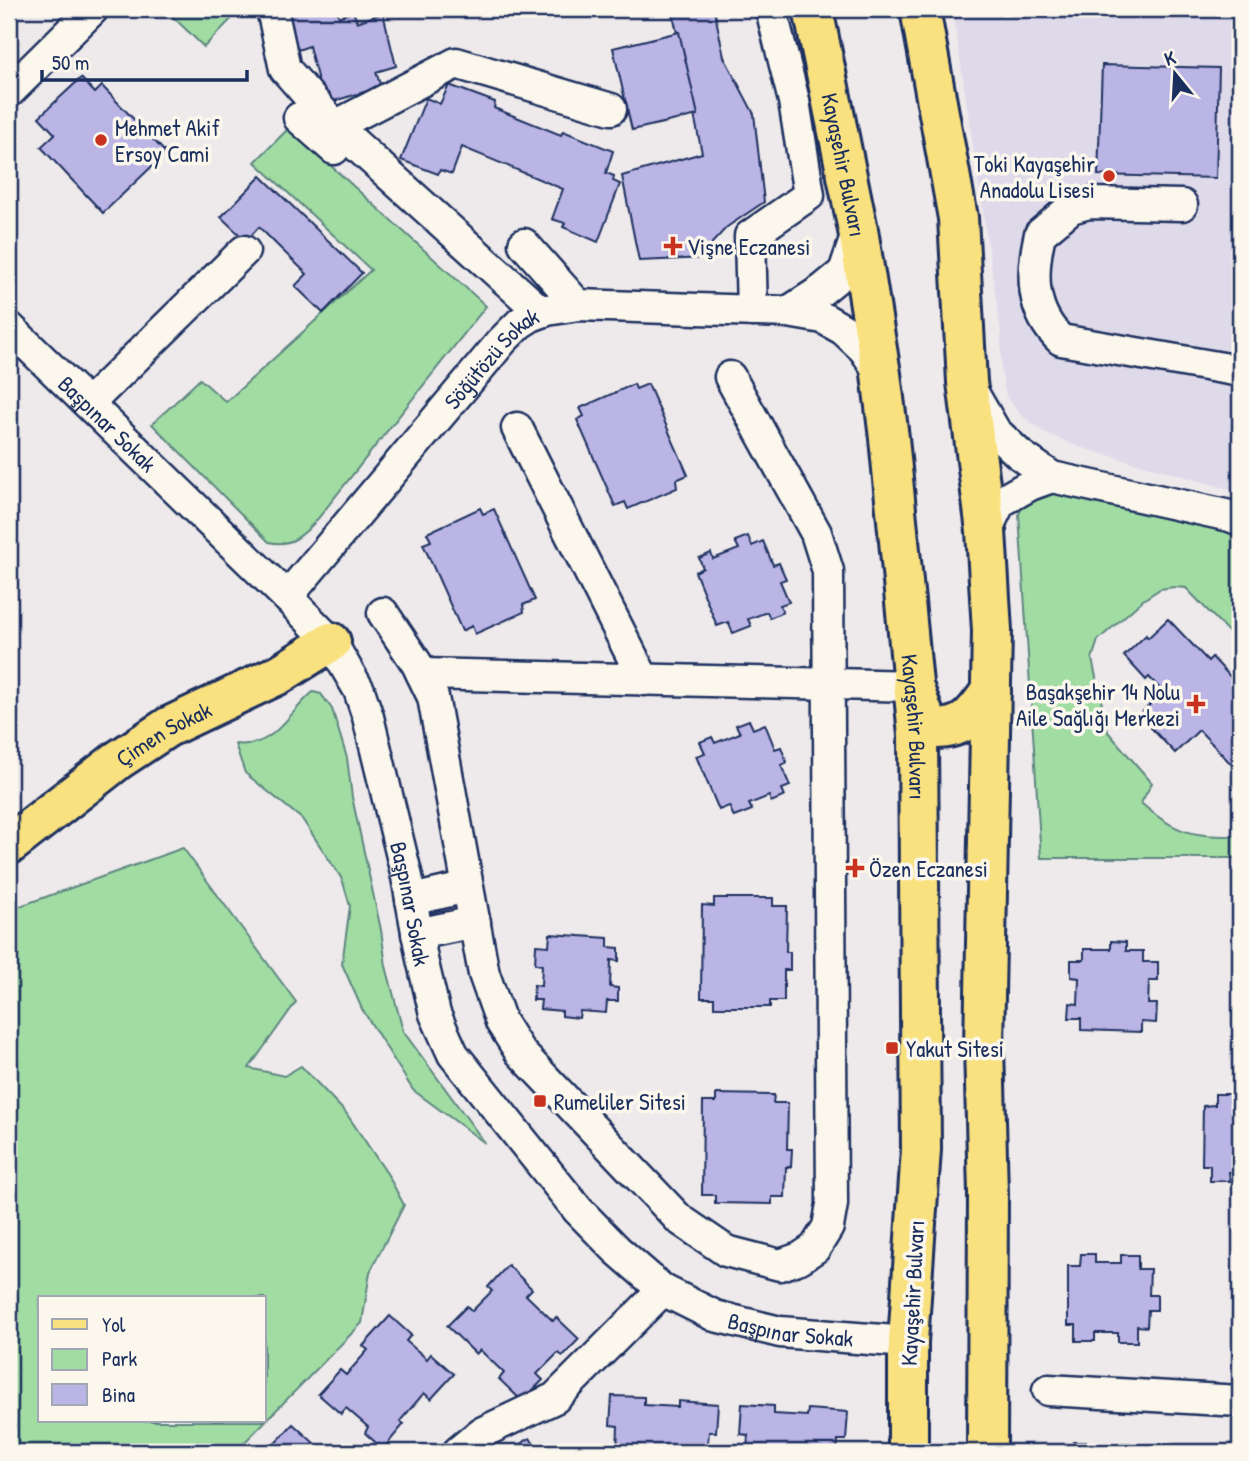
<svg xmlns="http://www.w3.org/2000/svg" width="1249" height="1461" font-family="'Patrick Hand',sans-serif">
  <rect width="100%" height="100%" fill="#eeeaeb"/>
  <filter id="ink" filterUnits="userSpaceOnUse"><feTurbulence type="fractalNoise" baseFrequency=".0143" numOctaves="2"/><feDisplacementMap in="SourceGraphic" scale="14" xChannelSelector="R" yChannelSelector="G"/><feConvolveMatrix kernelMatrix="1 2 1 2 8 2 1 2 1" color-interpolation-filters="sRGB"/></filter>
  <g filter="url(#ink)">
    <path fill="#dfdaea" d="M998 9H1240V492L1079 447 1045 433 1021 415 1006 396 1001 370V332L954 20Z"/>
    <g fill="#a1dda3" stroke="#5e8680" stroke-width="2" fill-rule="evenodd">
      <path d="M165 9H241L204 47Z"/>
      <path d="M289 128 486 306 316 521C302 536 291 547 269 542L152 424 200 379 226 402 371 270 255 162Z"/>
      <path d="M1041 485 1221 528 1240 537V644L1186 588 1174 587 1160 589 1143 600 1098 640 1092 659 1108 732 1152 783 1141 803C1176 834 1194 837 1240 836V858H1041L1019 514 1026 497Z"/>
      <path d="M313 692 321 694 332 709 347 758 352 797 381 930 386 966 403 1031 485 1143 413 1090 362 1009 342 964 350 906 342 879 302 819 245 773 235 744C275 749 287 714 313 692Z"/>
      <path d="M183 848 296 1002 249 1068 284 1076 301 1066 346 1113 388 1175 404 1205 370 1272 362 1323 235 1452H9V910ZM264 1298V1421H40V1298Z"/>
    </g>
    <g fill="#bbb5e6" stroke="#1b2f5e" stroke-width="2">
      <path d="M284 9H337L339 17 353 11 357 22 383 13 396 66 376 72 381 87 324 104 309 46 298 50Z"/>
      <path d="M672 9H714L724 57 754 114 764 202 727 227 712 243 706 258 639 261 622 176 702 153Z"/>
      <path d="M679 32 698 115 632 130 613 48Z"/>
      <path d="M1102 65 1219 68 1216 178 1098 175Z"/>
      <path d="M81 78 95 93 102 86 166 153 103 213 41 147 55 134 39 117Z"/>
      <path d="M449 85 495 102 494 108 561 135 563 131 613 151 606 173 614 176 613 181 620 184 598 242 563 227 565 223 552 219 563 189 462 147 452 174 440 170 438 174 401 160 426 98 440 104Z"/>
      <path d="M261 176 362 273 323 313 295 286 307 274 279 247 259 227 246 241 221 217Z"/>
      <path d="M634 384 636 389 648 384 688 475 676 480 677 488 628 509 625 502 615 506 577 420 584 416 580 408Z"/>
      <path d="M480 508 483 514 494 509 535 600 523 605 524 612 475 634 472 626 462 631 423 544 431 541 427 533Z"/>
      <path d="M748 536 752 546 763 541 773 565 779 563 786 579 780 581 789 602 780 605 783 612 770 618 767 612 748 619 751 626 733 633 728 622 717 626 695 572 703 568 699 558 711 553 713 559 739 549 735 541Z"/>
      <path d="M1168 619 1208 661 1212 657 1240 687V760L1234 767 1199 730 1175 753 1139 715 1163 692 1149 677 1146 680 1124 656 1146 635 1148 638Z"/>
      <path d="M749 720 753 729 765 724 775 749 781 747 787 763 781 765 790 786 782 789 785 796 771 802 769 796 749 804 752 810 734 817 729 806 719 810 696 756 705 753 700 742 712 737 715 743 740 733 736 725Z"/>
      <path d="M714 898H773V906H787L786 952H790V970H784V1001H770V1007H714V998H701L702 905 714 906Z"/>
      <path d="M550 934 608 938V947L619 948V961L611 960 610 987 618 988V1001H607L606 1013 580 1011 579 1018 562 1016V1011L540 1009 541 1000H533L534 985 541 986 542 965 535 964 536 945 549 946Z"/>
      <path d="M1111 941 1126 942V951H1143V962H1158V981H1149L1148 1004H1157L1156 1023 1141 1022V1032L1081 1030V1018H1069L1070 1003 1078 1004 1079 978 1071 977V960H1084V949H1111Z"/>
      <path d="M716 1094 774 1095 773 1103H788L787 1149H792L791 1167H786L785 1197H772V1204L715 1203V1195H702L703 1102H716Z"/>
      <path d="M1215 1094H1230V1103H1240V1173L1229 1172 1230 1181H1210V1165H1202L1203 1106 1215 1105Z"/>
      <path d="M1081 1254H1095V1263H1121V1255H1138V1269H1150L1149 1295H1157V1310H1148L1147 1327 1137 1326V1342H1118V1333H1095V1341H1076V1325H1068V1266H1080Z"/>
      <path d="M508 1265 532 1289 526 1295 553 1321 556 1317 579 1339 563 1356 558 1353 537 1374 543 1380 522 1401 499 1379 504 1373 480 1350 476 1354 447 1326 467 1306 472 1311 492 1291 488 1287Z"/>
      <path d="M390 1316 411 1335 406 1341 427 1359 431 1354 454 1374 431 1399 424 1393 400 1421 404 1424 383 1449 365 1433 368 1427 346 1408 341 1414 318 1394 340 1370 346 1375 368 1350 363 1346Z"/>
      <path d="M612 1396 644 1397V1405L678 1407V1401L718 1404 716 1432H709L707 1452H617L618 1426 610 1425Z"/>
      <path d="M742 1404 774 1406V1414L807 1416 808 1409 848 1412 846 1440H838L837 1452H747L748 1435 740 1434Z"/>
      <path d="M293 1424 314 1443 309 1449 313 1452H267Z"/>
      <path d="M530 1438 539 1452H507Z"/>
      <path d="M1073 1442H1087V1451H1113V1443H1130V1452H1072Z"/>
    </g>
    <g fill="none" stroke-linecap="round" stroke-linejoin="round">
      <g stroke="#1b2f5e" stroke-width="35">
        <g id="minor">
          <path d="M272 9 285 69 335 126 541 312"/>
          <path d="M9 92 93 9"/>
          <path d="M299 118 334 149"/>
          <path d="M335 126 456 63 611 109"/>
          <path d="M1182 205 1089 203 1071 208 1040 234C1031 273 1030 311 1061 340L1240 371"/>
          <path d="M524 244 578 305"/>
          <path d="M752 311 750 236 809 195 794 101 771 9"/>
          <path d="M788 312 822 290 844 272 858 231"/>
          <path id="s1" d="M9 327 291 601 331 642 359 690 368 717 407 877 422 959 435 1014 453 1054 578 1210 617 1250 663 1290 715 1316 780 1332 908 1342"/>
          <path d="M973 393 995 431 1019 454 1052 477 1230 516 1240 520"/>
          <path d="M89 403 244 251"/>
          <path d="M517 428 644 680"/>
          <path d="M986 531 1000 502 1030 485 1052 477"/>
          <path id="s2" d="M287 597 502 341 520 323 531 316 547 310 578 305 788 312 823 318 844 330 864 349 880 373"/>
          <path d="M383 613 417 664 433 697 484 974 501 1022 520 1052 679 1219 726 1251 780 1265 800 1258 815 1248 828 1227 832 1204 828 571 816 533 730 377"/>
          <path d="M422 674 914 686"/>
          <path d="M411 900 468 887"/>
          <path d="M417 934 475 922"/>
          <path d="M1048 1390 1240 1401"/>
          <path d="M458 1452 481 1433 555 1398 663 1290"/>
        </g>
      </g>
      <g stroke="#1b2f5e" stroke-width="44">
        <g id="major">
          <path id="s3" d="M813 9 858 230 881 374 889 438 918 735 921 1149 908 1342V1452"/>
          <path d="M920 9 958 218 967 382 986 531 992 631 984 1047 988 1193 987 1452"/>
          <path d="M915 691 925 718 935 729C966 729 974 714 991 691"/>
          <path id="s4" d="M9 845 118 760 168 727 280 674 331 642"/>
        </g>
      </g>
      <use href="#minor" stroke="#fbf7ec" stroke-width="30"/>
      <use href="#major" stroke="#fae180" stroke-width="38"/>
    </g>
  </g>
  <g fill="#c8321e" stroke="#fbf7ec" stroke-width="2.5">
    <circle cx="101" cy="140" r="7"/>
    <circle cx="1109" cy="176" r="7"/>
    <path d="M669.5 235.5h7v7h7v7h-7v7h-7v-7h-7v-7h7z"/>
    <path d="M1192.5 693.5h7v7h7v7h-7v7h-7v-7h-7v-7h7z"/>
    <path d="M851.5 857.5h7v7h7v7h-7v7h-7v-7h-7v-7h7z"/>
    <rect x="885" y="1041" width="14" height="14" rx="3.5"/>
    <rect x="533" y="1094" width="14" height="14" rx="3.5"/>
  </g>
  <g text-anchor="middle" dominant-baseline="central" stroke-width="7" stroke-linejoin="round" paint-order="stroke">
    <g font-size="23" fill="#1b2f5e" stroke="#fbf7ec" text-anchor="start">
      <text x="115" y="127">Mehmet Akif<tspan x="115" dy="26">Ersoy Cami</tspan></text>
      <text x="1095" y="163" text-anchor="end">Toki Kayaşehir<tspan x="1095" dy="26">Anadolu Lisesi</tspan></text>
      <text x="687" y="246">Vişne Eczanesi</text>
      <text x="1180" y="691" text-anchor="end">Başakşehir 14 Nolu<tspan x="1180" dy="26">Aile Sağlığı Merkezi</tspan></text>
      <text x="869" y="868">Özen Eczanesi</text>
      <text x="906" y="1048">Yakut Sitesi</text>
      <text x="554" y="1101">Rumeliler Sitesi</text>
    </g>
    <g font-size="23" fill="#1b2f5e" stroke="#fbf7ec">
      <text stroke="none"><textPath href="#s3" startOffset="159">Kayaşehir Bulvarı</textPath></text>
      <text stroke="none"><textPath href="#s2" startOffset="315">Söğütözü Sokak</textPath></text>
      <text stroke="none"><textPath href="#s1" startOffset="138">Başpınar Sokak</textPath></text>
      <text stroke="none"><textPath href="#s3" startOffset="726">Kayaşehir Bulvarı</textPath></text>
      <text stroke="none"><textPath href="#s4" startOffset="191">Çimen Sokak</textPath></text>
      <text stroke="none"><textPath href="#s1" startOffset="726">Başpınar Sokak</textPath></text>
      <text transform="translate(912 1293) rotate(-87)">Kayaşehir Bulvarı</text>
      <text stroke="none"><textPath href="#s1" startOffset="1335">Başpınar Sokak</textPath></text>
    </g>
  </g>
  <rect width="1249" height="1461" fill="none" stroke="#fbf7ec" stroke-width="35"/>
  <rect x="18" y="18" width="1214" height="1426" fill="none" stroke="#1b2f5e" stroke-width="2.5" filter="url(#ink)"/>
  <rect x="38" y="1296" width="228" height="126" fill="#fbf7ec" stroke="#a1a7b3" stroke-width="2"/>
  <rect x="52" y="1319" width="35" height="10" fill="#fae180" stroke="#a1a7b3" stroke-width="2"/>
  <text x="102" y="1332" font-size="21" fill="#1b2f5e">Yol</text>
  <rect x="52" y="1349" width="35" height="21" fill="#a1dda3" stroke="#a1a7b3" stroke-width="2"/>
  <text x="102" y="1366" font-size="21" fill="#1b2f5e">Park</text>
  <rect x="52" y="1384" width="35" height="21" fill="#bbb5e6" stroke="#a1a7b3" stroke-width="2"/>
  <text x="102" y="1402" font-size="21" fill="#1b2f5e">Bina</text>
  <g transform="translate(1175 74) rotate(342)" stroke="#fbf7ec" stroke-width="5" paint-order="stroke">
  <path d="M0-5L12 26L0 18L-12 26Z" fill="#1b2f5e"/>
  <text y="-10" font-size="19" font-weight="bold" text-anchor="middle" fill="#1b2f5e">K</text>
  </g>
  <path d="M42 70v10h205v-10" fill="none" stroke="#1b2f5e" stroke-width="3.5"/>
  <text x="52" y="70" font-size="21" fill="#1b2f5e" stroke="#fbf7ec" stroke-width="5" paint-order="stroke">50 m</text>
</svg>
